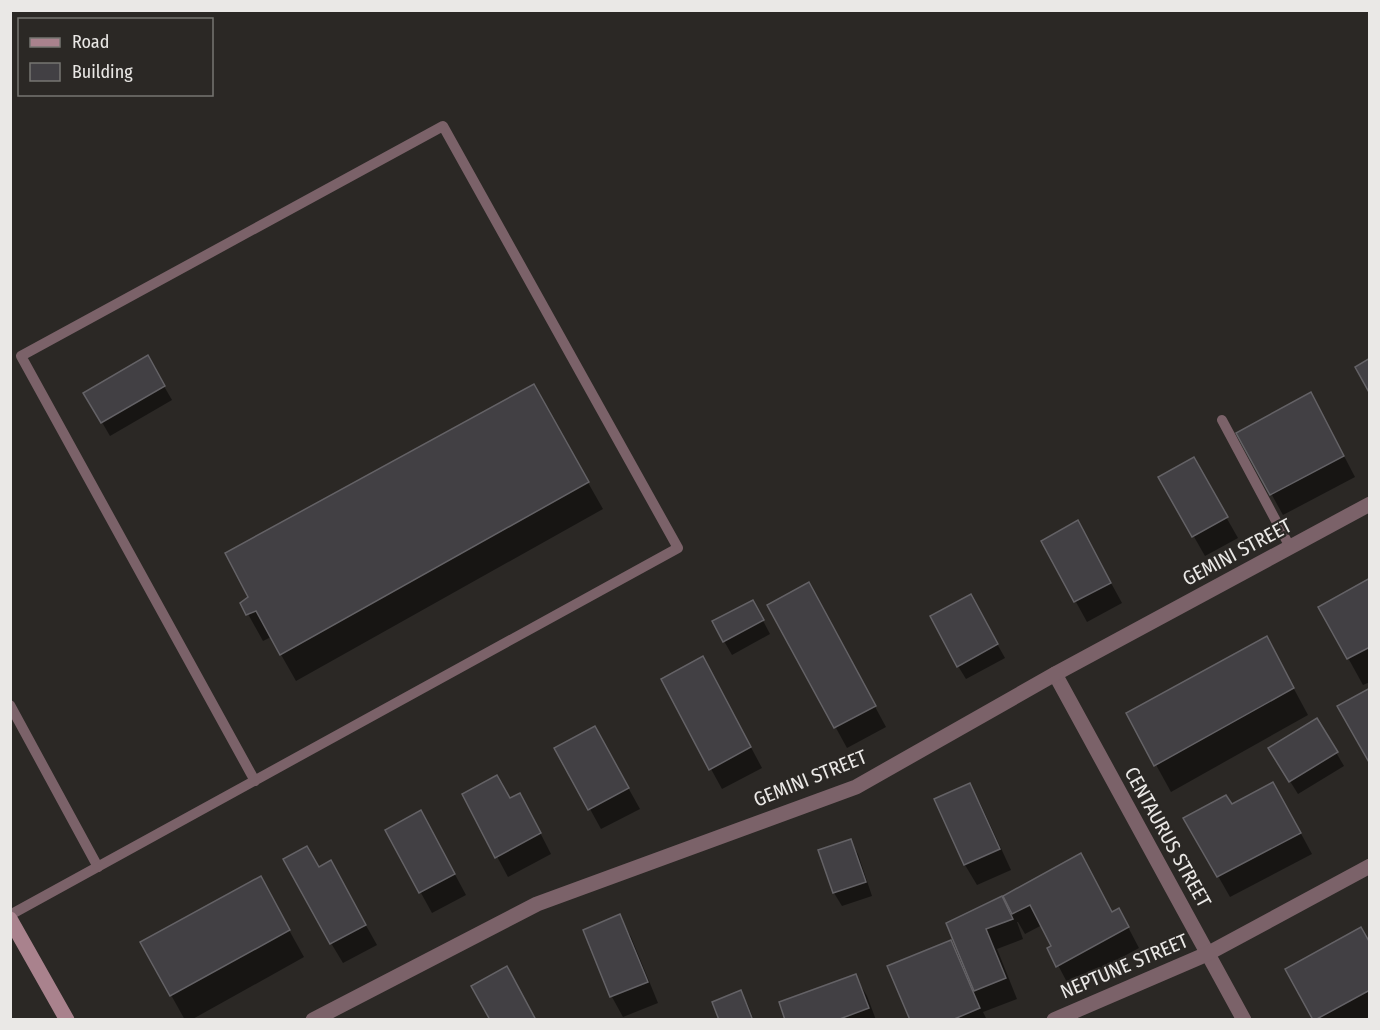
<svg xmlns="http://www.w3.org/2000/svg" width="1380" height="1030" font-family="'Fira Sans Condensed',sans-serif">
  <rect width="100%" height="100%" fill="#2b2825"/>
  <g fill="#0007">
    <path d="M147 357 172 400 110 436 85 393Z"/>
    <path d="M533 386 603 509 296 681 271 637 263 641 248 614Z"/>
    <path d="M1322 414 1355 477 1283 515 1238 434Z"/>
    <path d="M1193 459 1238 538 1205 556 1160 477Z"/>
    <path d="M1043 542 1089 543 1122 603 1087 622Z"/>
    <path d="M1370 580V682L1363 685 1320 607Z"/>
    <path d="M970 596 1005 658 966 679 958 666Z"/>
    <path d="M820 605 886 727 847 748 769 606Z"/>
    <path d="M760 615 770 634 732 655 724 641Z"/>
    <path d="M1281 665 1308 715 1171 792 1128 714Z"/>
    <path d="M714 678 762 768 722 789 711 769Z"/>
    <path d="M1317 720 1344 766 1298 794 1278 762Z"/>
    <path d="M606 748 640 809 601 829 590 809Z"/>
    <path d="M970 785 981 805 1011 870 977 885 965 865 936 800Z"/>
    <path d="M464 795 510 800 531 815 551 854 508 877Z"/>
    <path d="M1285 804 1312 854 1230 897 1185 818 1231 806Z"/>
    <path d="M387 831 432 832 466 895 432 913Z"/>
    <path d="M850 841 858 854 872 896 842 906 834 893Z"/>
    <path d="M1081 855 1112 913 1119 910 1139 948 1069 986 1049 948 1053 946 1042 925 1025 934 1018 922H1017L1023 939 997 949 1017 999 983 1012 987 1020H912L951 942 961 959 962 958 948 923 1003 898Z"/>
    <path d="M319 869 342 883 377 945 343 963 331 943Z"/>
    <path d="M275 905 304 957 191 1020H185L142 943Z"/>
    <path d="M619 916 631 937 658 1003 623 1017 612 997 585 931Z"/>
    <path d="M1370 944V1016L1364 1020H1314Z"/>
    <path d="M855 976 867 996 876 1020H787Z"/>
    <path d="M740 992 748 1005 754 1020H721Z"/>
  </g>
  <g fill="#424044" stroke="#646266" stroke-width="1.5">
    <path d="M148 355 165 386 101 423 83 393Z"/>
    <path d="M1370 358V394L1355 367Z"/>
    <path d="M534 384 589 482 280 655 256 611 246 615 240 603 248 597 225 553Z"/>
    <path d="M1311 392 1344 456 1270 495 1236 433Z"/>
    <path d="M1194 457 1228 517 1192 537 1158 477Z"/>
    <path d="M1078 520 1111 583 1074 602 1041 541Z"/>
    <path d="M1370 578V647L1347 659 1318 607Z"/>
    <path d="M809 582 876 706 834 728 767 605Z"/>
    <path d="M971 594 998 644 957 667 930 616Z"/>
    <path d="M753 600 764 620 723 642 712 621Z"/>
    <path d="M1267 636 1294 688 1154 766 1126 713Z"/>
    <path d="M703 656 751 747 709 770 661 679Z"/>
    <path d="M1370 688V764L1337 706Z"/>
    <path d="M1317 718 1338 752 1289 782 1268 748Z"/>
    <path d="M595 726 629 788 588 810 554 748Z"/>
    <path d="M497 775 510 798 520 793 541 833 495 858 462 794Z"/>
    <path d="M1273 782 1301 833 1217 877 1183 818 1226 795 1232 804Z"/>
    <path d="M970 783 1000 849 964 865 934 799Z"/>
    <path d="M421 810 455 874 419 893 385 830Z"/>
    <path d="M851 839 866 882 833 893 818 850Z"/>
    <path d="M307 846 319 867 331 860 366 925 330 944 283 859Z"/>
    <path d="M1081 853 1112 912 1119 908 1129 927 1056 967 1047 948 1051 946 1030 905 1012 914 1003 896Z"/>
    <path d="M261 876 290 930 170 996 140 942Z"/>
    <path d="M1002 896 1013 919 986 929 1006 978 974 991 946 923Z"/>
    <path d="M620 914 648 982 610 997 583 930Z"/>
    <path d="M1361 927 1370 943V990L1315 1020H1313L1285 969Z"/>
    <path d="M951 940 980 1008 952 1020H910L887 966Z"/>
    <path d="M507 966 536 1020H490L471 986Z"/>
    <path d="M856 974 869 1008 837 1020H785L779 1002Z"/>
    <path d="M741 990 752 1018 747 1020H719L712 1002Z"/>
  </g>
  <g fill="none" stroke-linecap="round" stroke-linejoin="round">
    <g stroke="#7b6269" stroke-width="10">
      <path d="M1222 420 1290 547"/>
      <path d="M10 705 98 867"/>
      <path d="M10 915 678 548 443 126 21 356 255 781"/>
    </g>
    <g stroke="#7b6269" stroke-width="15">
      <path d="M1055 674 1244 1020"/>
      <path d="M313 1020 537 904 856 787 1055 674 1370 504"/>
      <path d="M1054 1020 1207 954 1370 866"/>
    </g>
    <path stroke="#a9828d" stroke-width="15" d="M10 919 67 1020"/>
  </g>
  <g text-anchor="middle" dominant-baseline="central" stroke-width="4.5" stroke-linejoin="round" paint-order="stroke">
    <g font-size="20" fill="#eae8e6" stroke="#2b2825">
      <text transform="translate(1237 552) rotate(-28)">GEMINI STREET</text>
      <text transform="translate(810 778) rotate(-22)">GEMINI STREET</text>
      <text transform="translate(1168 837) rotate(61)">CENTAURUS STREET</text>
      <text transform="translate(1124 966) rotate(-23)">NEPTUNE STREET</text>
    </g>
  </g>
  <rect width="1380" height="1030" fill="none" stroke="#eae8e6" stroke-width="24"/>
  <rect x="18" y="18" width="195" height="78" fill="#2b2825" stroke="#777572" stroke-width="1.5"/>
  <rect x="30" y="38" width="30" height="9" fill="#a9828d" stroke="#777572" stroke-width="1.5"/>
  <text x="72" y="48" font-size="18" fill="#eae8e6">Road</text>
  <rect x="30" y="63" width="30" height="18" fill="#424044" stroke="#777572" stroke-width="1.5"/>
  <text x="72" y="78" font-size="18" fill="#eae8e6">Building</text>
</svg>
